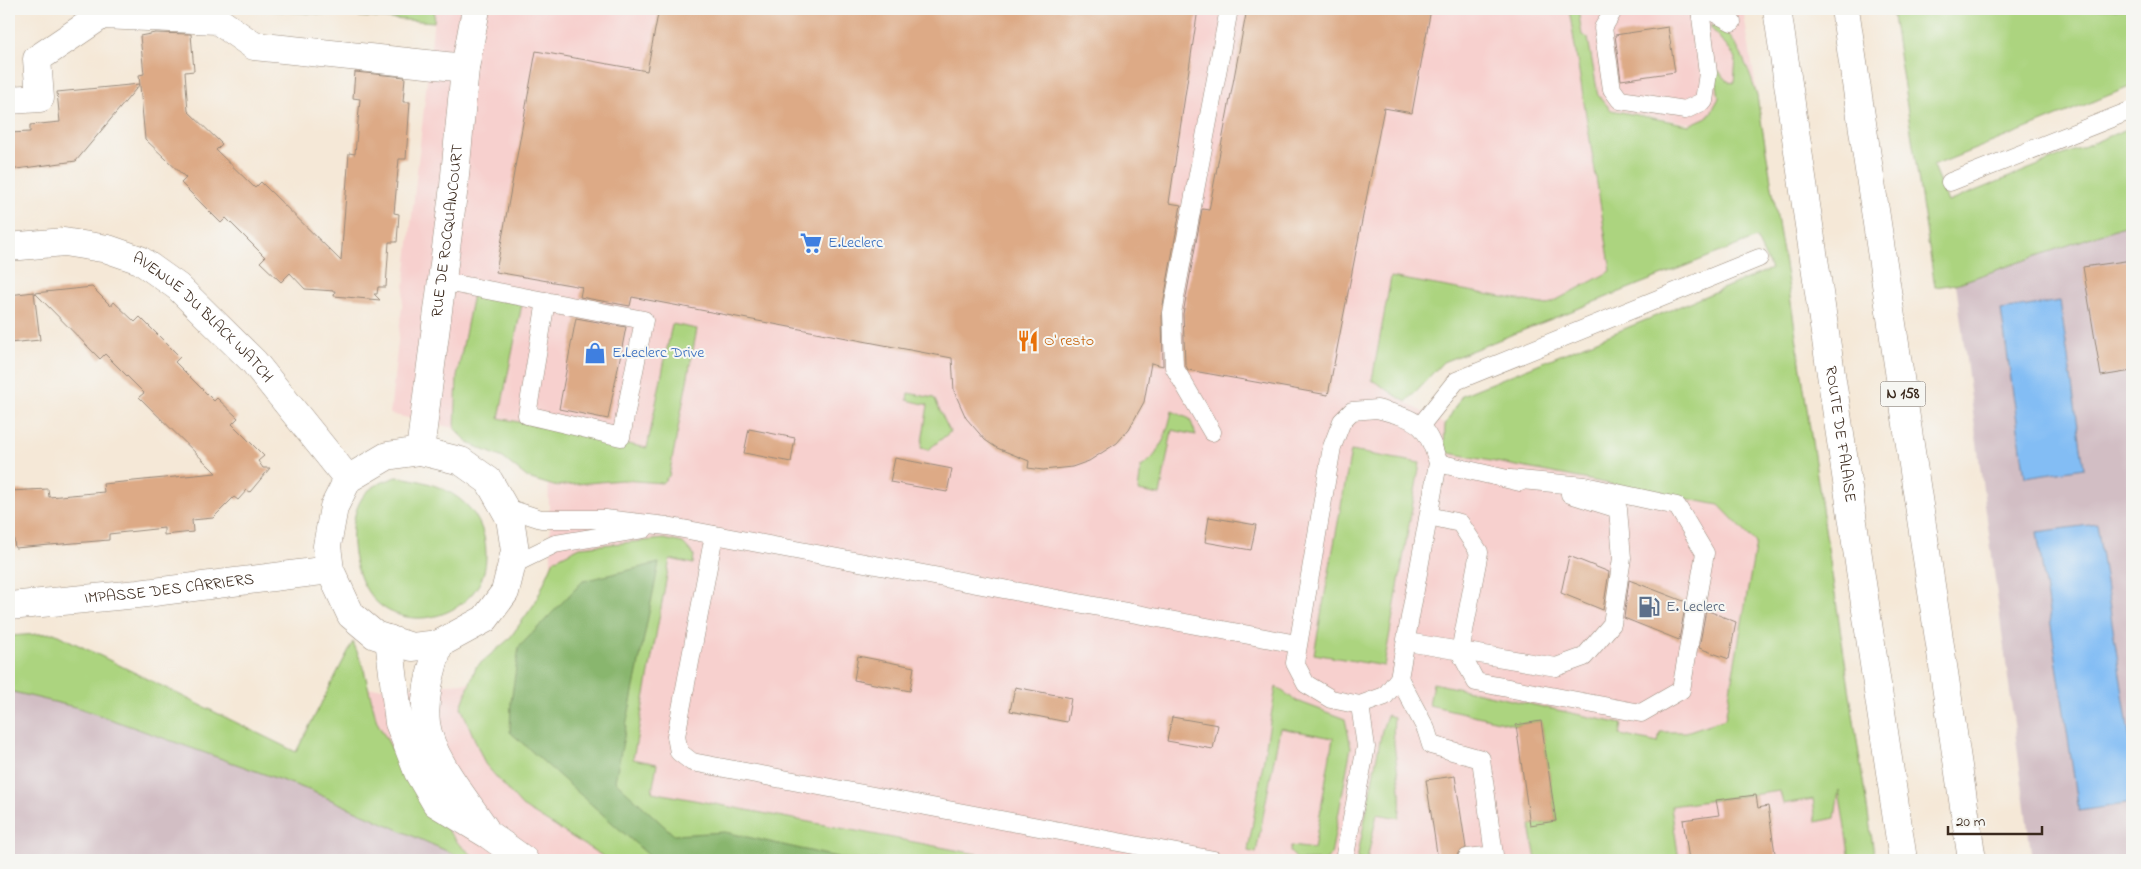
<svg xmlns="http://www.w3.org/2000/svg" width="2141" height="869" font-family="'Indie Flower',sans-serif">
  <rect width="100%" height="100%" fill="#f6f6f2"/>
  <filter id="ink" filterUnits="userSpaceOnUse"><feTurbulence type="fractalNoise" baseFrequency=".02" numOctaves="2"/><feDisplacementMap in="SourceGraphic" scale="10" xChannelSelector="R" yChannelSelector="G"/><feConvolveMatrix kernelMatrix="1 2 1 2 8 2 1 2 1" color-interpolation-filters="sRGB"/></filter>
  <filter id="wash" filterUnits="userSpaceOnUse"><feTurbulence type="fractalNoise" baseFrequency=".0096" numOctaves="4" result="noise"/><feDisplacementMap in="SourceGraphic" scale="20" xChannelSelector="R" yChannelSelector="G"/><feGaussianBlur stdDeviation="1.12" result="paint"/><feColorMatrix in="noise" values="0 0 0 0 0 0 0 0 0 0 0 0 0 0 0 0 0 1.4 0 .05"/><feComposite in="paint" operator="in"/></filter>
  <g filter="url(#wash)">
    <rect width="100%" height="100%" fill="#f5e8d7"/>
    <path fill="#f7d0ce" d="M435 9H1743L1764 137 1584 104 1611 271 1547 305 1391 277 1372 380 1393 395 1445 425 1444 452 1719 505 1757 543 1725 719 1839 787 1850 860H471L311 787 358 689 482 682 552 589 548 478 468 431 390 414Z"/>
    <g fill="#d2bec4">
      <path d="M2132 223V860H2032L1956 284Z"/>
      <path d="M9 682 311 787 471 860H9Z"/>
    </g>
    <g fill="#acd47f" stroke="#747f4e">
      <path d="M253 9H435L434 22Z"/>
      <path d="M1569 9H1578L1582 35 1588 38 1598 95 1611 110 1689 125 1709 116 1719 98 1714 66 1729 82 1734 83 1736 58 1711 28V25C1735 26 1751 77 1757 96L1789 289 1875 860H1850L1839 790 1835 818 1816 822 1813 799 1783 804 1780 791 1671 806 1679 860H1536L1530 825 1556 821 1541 721 1516 725 1429 705 1433 683 1622 724 1620 735 1658 743 1660 732H1686L1725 719 1756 543 1719 505 1444 452 1445 425 1462 395 1771 269 1756 238 1443 362 1406 402 1372 380 1391 277 1547 305 1611 271Z"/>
      <path d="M1892 9H2132V86L1933 166 1948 202 2132 127V223L1956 284 1935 287Z"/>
      <path d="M473 294 522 304 499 418 647 448 672 324 697 329 669 476 662 483 622 480 554 486 528 478 503 458 470 444 455 429 457 376Z"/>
      <path d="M908 393 934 398 950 432 928 450 921 448 928 405 907 400Z"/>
      <path d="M1172 411 1190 419 1196 435 1172 430 1160 495 1138 491 1141 467C1161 455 1167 433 1172 411Z"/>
      <path d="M1351 451 1420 463 1384 666 1314 654Z"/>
      <path d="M397 477C443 482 486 503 486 555 486 567 483 580 475 590 450 624 394 630 368 592 352 568 346 523 362 498 369 486 385 481 397 477Z"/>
      <path d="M664 539 683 543 694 555 693 564 670 559 633 759 657 764 652 792 1008 860H609L522 806 485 764 461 707 476 667 509 639 535 603 554 560 580 547Z"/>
      <path d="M54 633 296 752 353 642 363 666 377 722 415 790 458 843 478 860H467L309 790 79 708 9 691V636Z"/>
      <path d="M1276 687 1297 701 1345 719 1351 747 1331 855 1325 860H1298L1290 852 1291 846 1314 849 1333 738 1280 728 1256 853 1248 851Z"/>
      <path d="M1387 715 1394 717C1390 751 1405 785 1399 818L1377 814 1367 860H1357L1382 730Z"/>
    </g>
    <path fill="#89b66e" stroke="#627046" d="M659 563 615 781 674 835 725 832 850 860H654L510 732 511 702 519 647 583 581Z"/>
    <g fill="#83bdf4" stroke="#5f7489">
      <path d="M2060 301 2084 468 2025 477 2001 310Z"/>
      <path d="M2097 524 2132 753V803L2079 811 2037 532Z"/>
    </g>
    <g id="blocks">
      <g fill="#ddaa86">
        <path d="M659 9H1198L1169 203 1181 205 1162 311 1163 366 1151 363 1144 402 1129 429 1117 443 1089 461 1072 467 1043 470 1028 468 1029 461 997 448 985 440 966 418 954 391 952 358 632 297 630 306 580 297 582 287 496 272 536 51 647 71Z"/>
        <path d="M1247 9H1431L1412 113 1384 108 1328 395 1188 370 1185 364 1183 314 1202 209 1209 210Z"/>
        <path d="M1668 27 1675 72 1621 80 1615 35Z"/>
        <path d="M155 33 191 34 194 71 185 72 188 111 222 144 216 150 255 188 261 182 341 261 349 153 355 154 360 99 353 98 355 72 405 77 403 102H410L406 159H399L394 213 399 214 397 242H389L386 287H378L377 294H374L380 300 334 296 335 291 305 289 290 273 281 282 260 262 265 257 226 218 221 223 181 183 186 178 145 139 139 75 144 74 140 36Z"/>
        <path d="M140 84 76 161 9 170V133L30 132V125L60 122 57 92Z"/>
        <path d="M2132 260V371L2101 376 2083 267Z"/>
        <path d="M92 287 111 306 114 302 135 322 140 317 180 357 175 362 214 401 217 398 238 418 232 424 264 456 258 461 263 468H270L250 492 247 490 238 500 234 497 213 518 192 520 193 532 164 535V528L109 534V540L15 548 13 534H11L9 491 48 489 49 497 104 492 103 484 216 473 139 397 144 393 105 354 100 359 35 293Z"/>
        <path d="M34 292 40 340 9 343V295Z"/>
        <path d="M576 318 626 327 608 419 559 409Z"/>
        <path d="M749 429 795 438 791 462 744 453Z"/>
        <path d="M895 458 952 469 947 492 890 482Z"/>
        <path d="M1209 517 1256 525 1251 550 1205 542Z"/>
        <path d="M1569 556 1609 572 1603 610 1561 593Z"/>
        <path d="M1629 580 1686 602 1679 640 1624 618Z"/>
        <path d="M1706 610 1736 622 1729 659 1699 648Z"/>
        <path d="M858 656 914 667 910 691 854 680Z"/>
        <path d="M1015 687 1071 698 1067 722 1010 711Z"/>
        <path d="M1172 717 1218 725 1213 749 1167 741Z"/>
        <path d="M1541 721 1556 821 1530 825 1516 725Z"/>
        <path d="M1455 776 1466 848 1458 853 1457 860H1438L1426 780Z"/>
        <path d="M1756 795 1758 808 1768 806 1776 860H1689L1683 820 1719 815 1716 800Z"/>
      </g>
    </g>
  </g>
  <g filter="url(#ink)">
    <use href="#blocks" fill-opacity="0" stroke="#98897a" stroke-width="1"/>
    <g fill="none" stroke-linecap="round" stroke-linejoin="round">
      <g stroke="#98897a" stroke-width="19">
        <g id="service">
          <path d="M1614 9 1603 28 1612 89 1620 100 1685 110 1704 101 1708 73 1700 9"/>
          <path d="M1707 9 1732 22"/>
          <path d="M1950 182 2132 110"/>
          <path d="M440 281 644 320 621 437 527 415 546 301"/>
          <path d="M1377 409C1416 419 1427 422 1438 463L1399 678 1385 696 1360 705 1331 699 1306 684 1295 663 1332 447 1342 421 1352 411Z"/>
          <path d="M1421 425 1456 381 1759 258"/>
          <path d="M1212 432 1174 367 1172 313 1229 9"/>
          <path d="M1438 463 1520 482"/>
          <path d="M504 507 541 519H605L667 526 1297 644"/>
          <path d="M1429 516 1460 523 1479 552 1460 652 1476 682 1641 713 1681 690 1705 553 1677 506 1585 486 1510 479"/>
          <path d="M714 535 676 736 679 752 692 762 1214 860"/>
          <path d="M512 565 555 544 644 529"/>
          <path d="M1407 642 1556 667 1584 657 1612 624 1622 558 1618 509 1570 494"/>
          <path d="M1399 678 1426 729 1431 745 1481 759 1494 855 1467 858"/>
          <path d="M1344 860 1366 747 1360 705"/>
        </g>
      </g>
      <g stroke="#98897a" stroke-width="29">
        <g id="minor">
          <path d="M9 100 40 98 37 59 102 15 217 20 254 46 465 68"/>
          <path id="s1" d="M420 451 454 186 465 68 476 9"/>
          <path id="s2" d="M9 606 138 594 330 570"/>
        </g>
      </g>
      <g stroke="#98897a" stroke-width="29">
        <g id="tertiary">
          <path id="s3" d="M9 247 64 242 108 249 140 260 178 287 254 362 348 479"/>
          <path d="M420 451 461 461 489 481 510 518 515 551 505 592 485 619 439 644 412 647 375 635 351 615 330 570 327 546 334 507 348 479 387 456Z"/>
          <path d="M389 639 399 723 418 772 436 803 489 835 524 860"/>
          <path d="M439 644C432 669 423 695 426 723 430 758 466 800 485 829"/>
        </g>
      </g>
      <g stroke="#98897a" stroke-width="29">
        <g id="trunk">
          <path id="s4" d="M1777 9 1903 860"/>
          <path d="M1845 9 1972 860"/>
        </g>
      </g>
      <use href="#service" stroke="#fff" stroke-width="18"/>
      <use href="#minor" stroke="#fff" stroke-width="28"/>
      <use href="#tertiary" stroke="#fff" stroke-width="28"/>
      <use href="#trunk" stroke="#fff" stroke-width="28"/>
    </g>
  </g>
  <defs>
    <g id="supermarket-bare" transform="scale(1.725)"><path d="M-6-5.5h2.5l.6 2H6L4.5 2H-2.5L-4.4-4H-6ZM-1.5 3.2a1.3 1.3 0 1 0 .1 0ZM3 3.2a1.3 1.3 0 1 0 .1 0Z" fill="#3f7fe0" stroke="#f6f6f2" stroke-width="2.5" paint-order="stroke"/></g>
    <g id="restaurant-bare" transform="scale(1.725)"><path d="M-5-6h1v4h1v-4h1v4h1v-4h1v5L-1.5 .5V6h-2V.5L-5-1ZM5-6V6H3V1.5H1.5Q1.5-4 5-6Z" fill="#e8710a" stroke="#f6f6f2" stroke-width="2.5" paint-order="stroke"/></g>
    <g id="shop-bare" transform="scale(1.725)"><path d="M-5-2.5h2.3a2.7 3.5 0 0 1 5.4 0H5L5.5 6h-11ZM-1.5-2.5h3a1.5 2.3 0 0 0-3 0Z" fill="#3f7fe0" stroke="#f6f6f2" stroke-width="2.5" paint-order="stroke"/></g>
    <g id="fuel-bare" transform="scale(1.725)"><path d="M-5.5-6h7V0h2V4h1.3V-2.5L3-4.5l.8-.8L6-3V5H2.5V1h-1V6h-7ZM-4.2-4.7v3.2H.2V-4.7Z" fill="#5c6f8a" stroke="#f6f6f2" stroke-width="2.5" paint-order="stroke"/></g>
  </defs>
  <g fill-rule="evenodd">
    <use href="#supermarket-bare" x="811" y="243"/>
    <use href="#restaurant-bare" x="1028" y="341"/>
    <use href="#shop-bare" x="595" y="353"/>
    <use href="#fuel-bare" x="1649" y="607"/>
  </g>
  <g text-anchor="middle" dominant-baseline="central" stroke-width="4" stroke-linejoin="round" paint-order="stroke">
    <rect fill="#f6f6f2" stroke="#73675e" stroke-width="1" x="1880.5" y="381.5" width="45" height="25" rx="4"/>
    <g font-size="15" font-weight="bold" fill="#3b2a1e">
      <text x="1903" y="394">N 158</text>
    </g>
    <g font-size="16" fill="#3b2a1e" stroke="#f6f6f2">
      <text stroke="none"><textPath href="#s1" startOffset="222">RUE DE ROCQUANCOURT</textPath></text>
      <text stroke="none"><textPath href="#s3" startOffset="219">AVENUE DU BLACK WATCH</textPath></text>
      <text stroke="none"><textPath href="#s4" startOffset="430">ROUTE DE FALAISE</textPath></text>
      <text stroke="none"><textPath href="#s2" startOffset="161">IMPASSE DES CARRIERS</textPath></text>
    </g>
    <g font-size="16" fill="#366cbe" stroke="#f6f6f2" text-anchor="start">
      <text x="828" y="243">E.Leclerc</text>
      <text x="612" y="353">E.Leclerc Drive</text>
    </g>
    <g font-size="16" fill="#c56008" stroke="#f6f6f2" text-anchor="start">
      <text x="1044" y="341">O' resto</text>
    </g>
    <g font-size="16" fill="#4e5e75" stroke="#f6f6f2" text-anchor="start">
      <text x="1666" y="607">E. Leclerc</text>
    </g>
  </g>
  <rect width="2141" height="869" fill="none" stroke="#f6f6f2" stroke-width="30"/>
  <path d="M1948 826v8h94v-8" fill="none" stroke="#3b2a1e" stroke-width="2.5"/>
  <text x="1956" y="826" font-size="15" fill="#3b2a1e" stroke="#f6f6f2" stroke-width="4" paint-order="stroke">20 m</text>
</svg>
